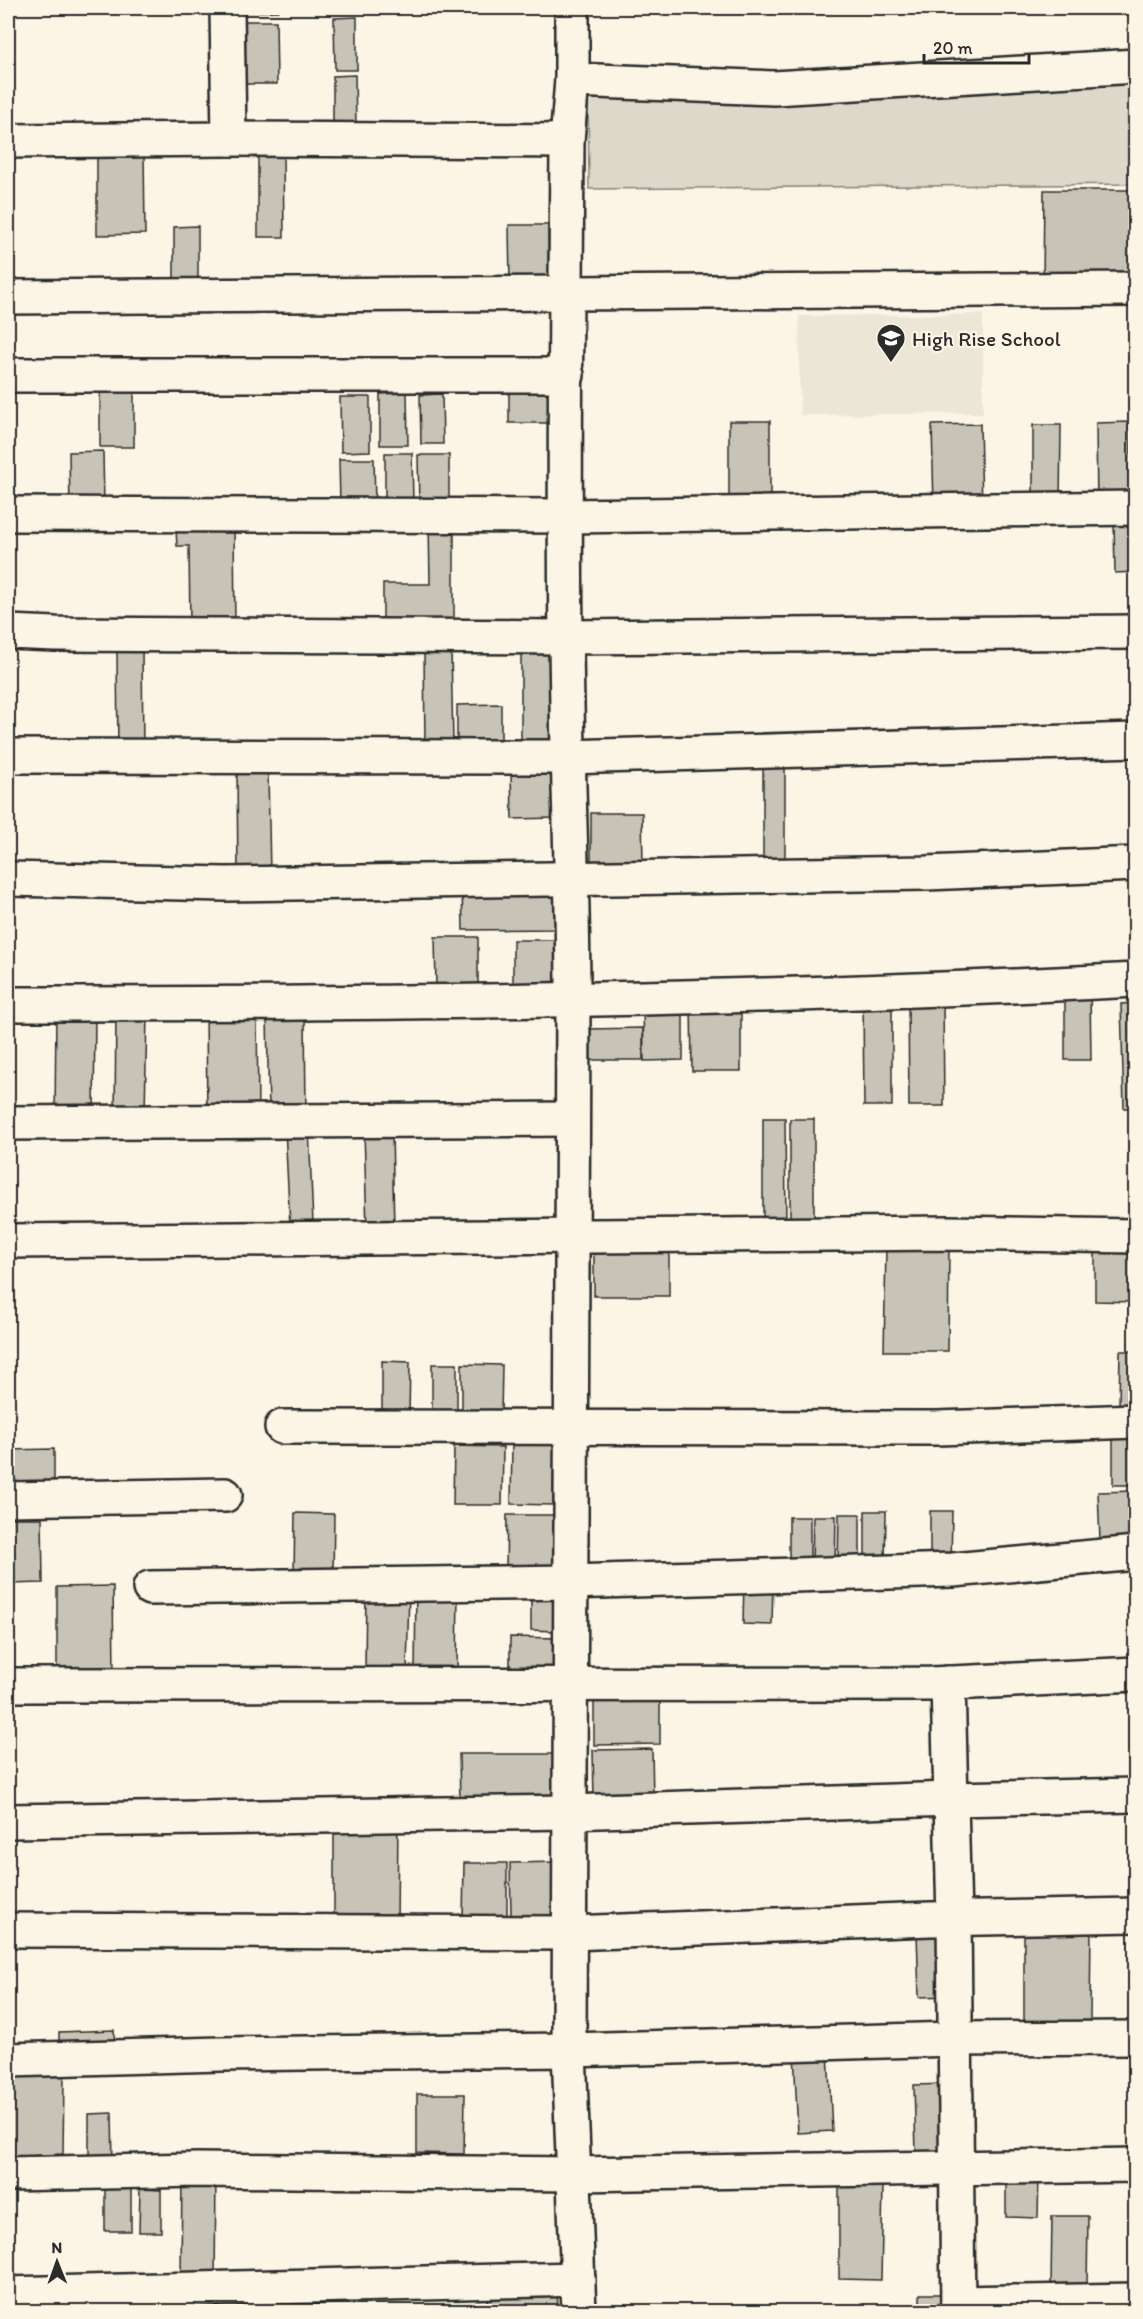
<svg xmlns="http://www.w3.org/2000/svg" width="1143" height="2319" font-family="Itim,sans-serif">
  <rect width="100%" height="100%" fill="#fcf5e5"/>
  <filter id="ink" filterUnits="userSpaceOnUse"><feTurbulence type="fractalNoise" baseFrequency=".0167" numOctaves="2"/><feDisplacementMap in="SourceGraphic" scale="12" xChannelSelector="R" yChannelSelector="G"/><feConvolveMatrix kernelMatrix="1 2 1 2 8 2 1 2 1" color-interpolation-filters="sRGB"/></filter>
  <g filter="url(#ink)">
    <path fill="#ece6d7" d="M983 314V413L800 415 799 316Z"/>
    <path fill="#ded8ca" stroke="#84827a" stroke-width="1.5" d="M1135 83V184L589 189 588 88Z"/>
    <g fill="#c8c3b7" stroke="#2b2b2b" stroke-width="1.5">
      <path d="M237 8H278V11L238 12Z"/>
      <rect x="291" y="8" width="35" height="1"/>
      <path d="M357 17V70H335L334 18Z"/>
      <path d="M237 21H276L277 84H237Z"/>
      <path d="M355 75 356 126H333V76Z"/>
      <path d="M97 152H144L145 234 97 235Z"/>
      <path d="M258 154H283L284 237H258Z"/>
      <path d="M1044 190H1136V286L1043 285Z"/>
      <path d="M509 225H548L549 284H510Z"/>
      <path d="M198 226V288H174V227Z"/>
      <rect x="100" y="393" width="34" height="54"/>
      <path d="M407 393 408 445H380V394Z"/>
      <path d="M509 393H551L552 423H509Z"/>
      <path d="M442 394 443 444H421L420 395Z"/>
      <path d="M340 397H370V451L341 452Z"/>
      <rect x="729" y="421" width="41" height="82"/>
      <path d="M1130 422 1132 507 1097 508 1096 423Z"/>
      <path d="M980 424 982 507 934 508 932 425Z"/>
      <path d="M1033 425H1061L1060 505H1033Z"/>
      <path d="M103 451 104 509 70 510 69 452Z"/>
      <path d="M385 453H412L413 504H385Z"/>
      <path d="M418 455H449V507H419Z"/>
      <path d="M339 459H374L375 504 340 505Z"/>
      <path d="M1136 520V572L1115 573 1114 521Z"/>
      <path d="M429 522H454V626H383V584H430Z"/>
      <path d="M176 529H234L235 627H190L189 546H177Z"/>
      <path d="M556 644 557 744H521V645Z"/>
      <path d="M117 650H142L143 749H118Z"/>
      <path d="M424 651H451L453 742 425 743Z"/>
      <path d="M501 704V741L457 742V705Z"/>
      <rect x="763" y="764" width="22" height="103"/>
      <path d="M556 768 557 818 512 819 511 769Z"/>
      <path d="M237 773H268L270 874 238 875Z"/>
      <path d="M591 813H642L643 865H591Z"/>
      <path d="M555 883V929L463 930 462 884Z"/>
      <path d="M435 937H478V986H436Z"/>
      <path d="M513 940H558L559 984H513Z"/>
      <path d="M1065 991H1090L1091 1060H1065Z"/>
      <path d="M741 1000V1071H692L691 1001Z"/>
      <path d="M892 1000V1106H864L863 1001Z"/>
      <path d="M908 1001H943L944 1106H909Z"/>
      <path d="M643 1003H683V1060L644 1061Z"/>
      <path d="M1136 1003V1108H1124L1121 1004Z"/>
      <path d="M206 1010H257L258 1115 207 1116Z"/>
      <path d="M116 1011 147 1012 145 1115H115Z"/>
      <path d="M56 1013H95L94 1116H55Z"/>
      <path d="M267 1017H305L306 1112H269Z"/>
      <path d="M643 1028V1060H589L588 1029Z"/>
      <path d="M763 1118H785L786 1224H763Z"/>
      <rect x="790" y="1119" width="24" height="108"/>
      <path d="M309 1128 313 1224 290 1226 285 1129Z"/>
      <path d="M392 1130 394 1229 367 1230 364 1131Z"/>
      <path d="M1095 1242 1134 1243V1302L1095 1301Z"/>
      <rect x="594" y="1244" width="75" height="52"/>
      <path d="M886 1248 949 1249 948 1351H884Z"/>
      <path d="M1120 1351H1136V1407H1119Z"/>
      <path d="M382 1361 410 1362 409 1416 382 1415Z"/>
      <rect x="432" y="1364" width="25" height="55"/>
      <path d="M462 1364 502 1365 501 1415 462 1414Z"/>
      <rect x="1113" y="1435" width="23" height="50"/>
      <path d="M512 1443H554L553 1505 511 1504Z"/>
      <path d="M454 1446 503 1447 502 1505H453Z"/>
      <path d="M54 1449V1484H8V1450Z"/>
      <path d="M1136 1491V1539L1100 1540 1098 1492Z"/>
      <path d="M865 1511H886L885 1565 865 1564Z"/>
      <path d="M930 1511H952L951 1566H930Z"/>
      <path d="M295 1513 334 1514 333 1575 294 1574Z"/>
      <path d="M839 1514H860V1566L838 1565Z"/>
      <path d="M507 1515H557V1571H506Z"/>
      <path d="M813 1516H836L835 1566 812 1565Z"/>
      <rect x="789" y="1517" width="21" height="49"/>
      <path d="M8 1518H42L43 1583 8 1584Z"/>
      <path d="M744 1580 773 1581 772 1625 743 1624Z"/>
      <path d="M113 1586 114 1675 57 1676V1587Z"/>
      <path d="M416 1588H458L457 1674H415Z"/>
      <path d="M366 1589 409 1590 407 1671H365Z"/>
      <path d="M531 1594H556L555 1631 531 1630Z"/>
      <path d="M510 1637 557 1638 556 1675H510Z"/>
      <path d="M660 1693V1744L594 1745V1694Z"/>
      <path d="M652 1749 653 1799H594L593 1750Z"/>
      <path d="M459 1754H556L557 1803 460 1804Z"/>
      <path d="M334 1817H398L397 1926H334Z"/>
      <path d="M559 1862 560 1916 511 1917 510 1863Z"/>
      <path d="M464 1863H507V1920H463Z"/>
      <path d="M1024 1922H1091L1090 2021H1024Z"/>
      <path d="M947 1932 950 1996 919 1997 917 1933Z"/>
      <path d="M114 2030 115 2051 59 2052V2032Z"/>
      <path d="M828 2051 832 2131 798 2133 794 2053Z"/>
      <path d="M8 2075 64 2076 63 2154 8 2157Z"/>
      <path d="M952 2084 955 2151 916 2152 914 2085Z"/>
      <path d="M417 2094H465L464 2154 417 2153Z"/>
      <path d="M112 2113 113 2166 89 2167V2114Z"/>
      <path d="M1006 2170 1039 2171 1038 2218 1006 2217Z"/>
      <path d="M182 2172H216L215 2281 181 2280Z"/>
      <path d="M839 2184H883L881 2280 839 2279Z"/>
      <rect x="105" y="2188" width="26" height="43"/>
      <path d="M140 2189 161 2190V2232H139Z"/>
      <path d="M1052 2216H1088L1087 2288 1051 2287Z"/>
      <path d="M557 2289 558 2312H487V2290Z"/>
      <rect x="920" y="2294" width="33" height="18"/>
    </g>
    <g fill="none" stroke-linecap="round" stroke-linejoin="round">
      <g stroke="#2b2b2b" stroke-width="38">
        <g id="street">
          <path d="M227 8 229 139"/>
          <path d="M572 8V80L567 141C566 308 564 474 566 640 567 760 573 879 573 999L569 2050 579 2312"/>
          <path d="M572 80 774 88 1136 66"/>
          <path d="M8 141 229 139 567 141"/>
          <path d="M8 297 1136 289"/>
          <path d="M8 375H567"/>
          <path d="M8 514 567 516 1136 508"/>
          <path d="M8 632 55 634 566 637 1136 632"/>
          <path d="M8 756 567 757 1136 740"/>
          <path d="M8 879 225 884 927 873 1136 864"/>
          <path d="M8 1004C384 1004 760 1000 1136 980"/>
          <path d="M8 1123 572 1119"/>
          <path d="M8 1241 948 1233 1136 1236"/>
          <path d="M282 1427 937 1428 1136 1421"/>
          <path d="M8 1499 225 1495"/>
          <path d="M150 1588 570 1582 953 1570 1136 1553"/>
          <path d="M948 1683 954 1919 958 2312"/>
          <path d="M8 1685 931 1684 1136 1674"/>
          <path d="M8 1821 570 1812 950 1799 1136 1795"/>
          <path d="M8 1930 570 1933 930 1919 1136 1915"/>
          <path d="M8 2060 221 2054 569 2050 954 2039 1136 2038"/>
          <path d="M8 2174 198 2170 575 2174 1136 2165"/>
          <path d="M8 2294 578 2279"/>
          <path d="M958 2303 1136 2300"/>
        </g>
      </g>
      <use href="#street" stroke="#fcf5e5" stroke-width="33"/>
    </g>
  </g>
  <defs>
    <g id="school-pin" transform="scale(1.5)"><path d="M0 17L-7.5 6A9.5 9.5 0 1 1 7.5 6Z" fill="#2b2b2b" stroke="#fcf5e5"/><path d="M0-5L7-2L0 1L-7-2ZM-4 1L0 2.5L4 1V4Q0 6-4 4Z" fill="#fff"/></g>
  </defs>
  <g fill-rule="evenodd">
    <use href="#school-pin" x="891" y="338"/>
  </g>
  <g text-anchor="middle" dominant-baseline="central" stroke-width="4.5" stroke-linejoin="round" paint-order="stroke">
    <g font-size="21" fill="#2b2b2b" stroke="#fcf5e5" text-anchor="start">
      <text x="912" y="338">High Rise School</text>
    </g>
  </g>
  <rect width="1143" height="2319" fill="none" stroke="#fcf5e5" stroke-width="30"/>
  <rect x="15" y="15" width="1113" height="2289" fill="none" stroke="#2b2b2b" stroke-width="2" filter="url(#ink)"/>
  <g transform="translate(57 2262) rotate(359)" stroke="#fcf5e5" stroke-width="4.5" paint-order="stroke">
  <path d="M0-4.5L10 22L0 15L-10 22Z" fill="#2b2b2b"/>
  <text y="-9" font-size="16" font-weight="bold" text-anchor="middle" fill="#2b2b2b">N</text>
  </g>
  <path d="M924 54v9h105v-9" fill="none" stroke="#2b2b2b" stroke-width="3"/>
  <text x="933" y="54" font-size="18" fill="#2b2b2b" stroke="#fcf5e5" stroke-width="4.5" paint-order="stroke">20 m</text>
</svg>
